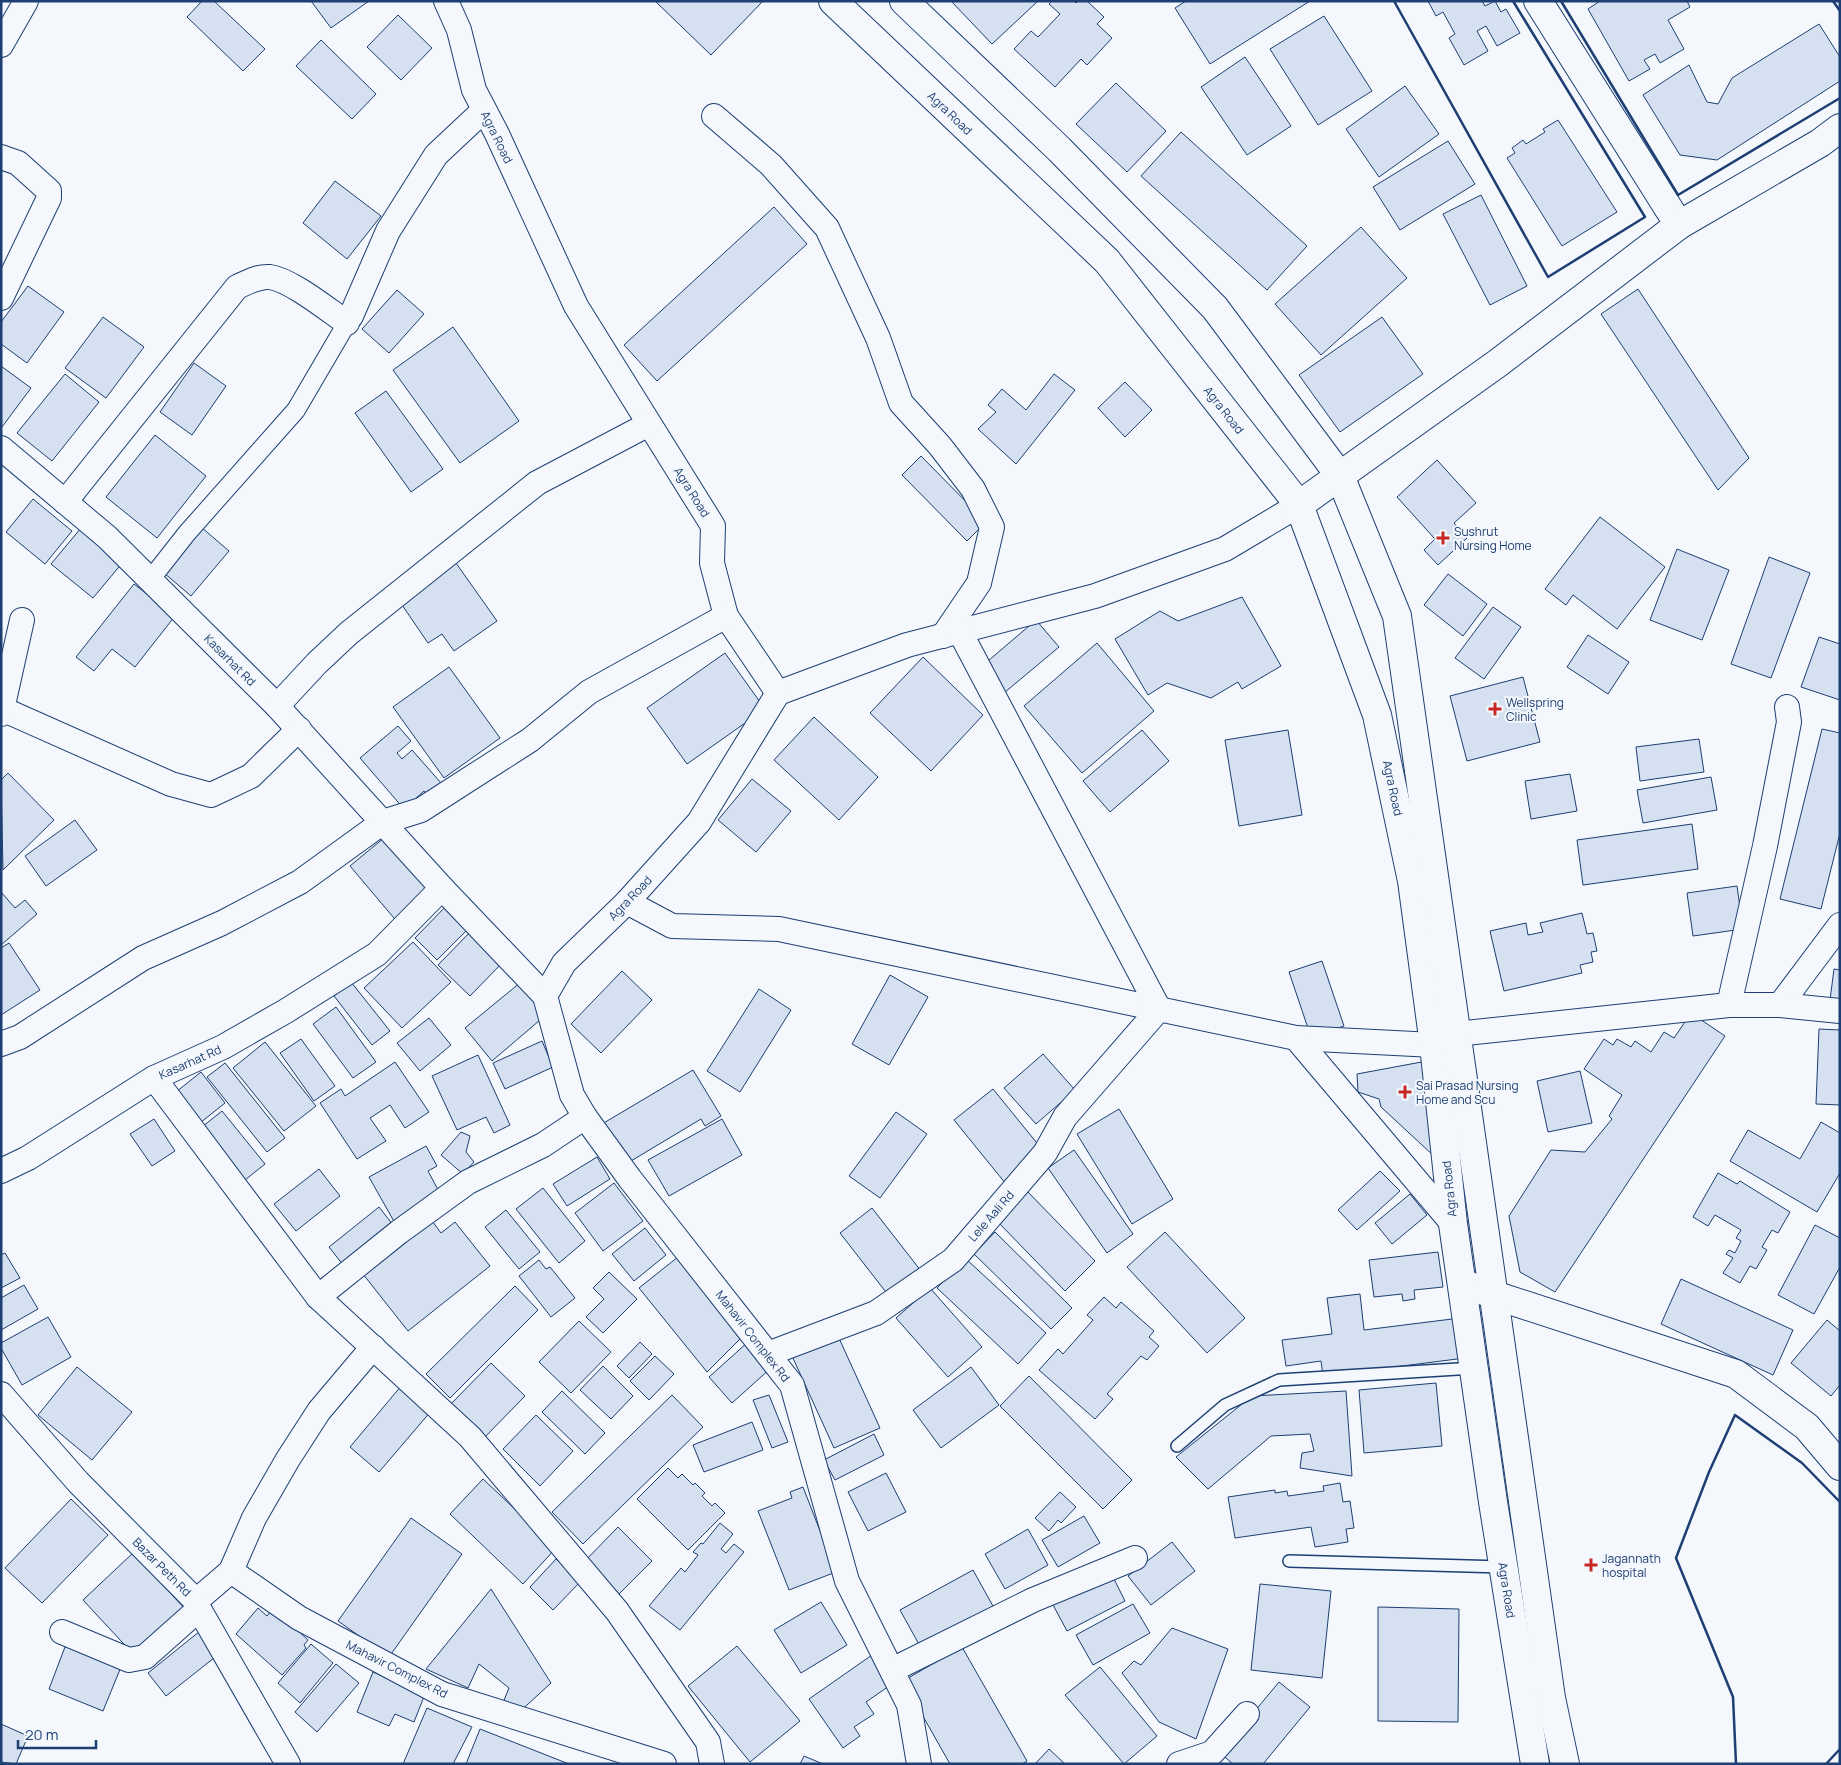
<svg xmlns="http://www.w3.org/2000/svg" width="1841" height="1765" font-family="Manrope,sans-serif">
  <rect width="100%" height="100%" fill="#f4f7fb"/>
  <g fill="#d5e0f0" stroke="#1d3f73">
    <path d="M202 1H214L265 49 243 71 187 17Z"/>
    <path d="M311 1H369L331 28Z"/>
    <path d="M655 1H763L711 55Z"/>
    <path d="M951 1H1038L992 44Z"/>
    <path d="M1052 1H1074L1076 3 1078 1H1087L1104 17 1097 24 1112 38 1087 65 1081 59 1055 87 1014 49 1031 31 1038 37 1060 14 1049 4Z"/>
    <path d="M1186 1H1310L1210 64 1175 8Z"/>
    <path d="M1428 1H1482L1485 6 1495 1 1501 12 1506 9 1520 33 1497 46 1486 26 1477 31 1488 51 1464 65 1449 38 1455 34 1443 12 1436 16Z"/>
    <path d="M1600 1H1687L1690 7 1668 20 1684 49 1660 63 1655 54 1644 60 1650 69 1629 81 1588 9Z"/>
    <path d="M398 15 432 48 401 80 367 47Z"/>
    <path d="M1324 16 1372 91 1318 125 1270 49Z"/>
    <path d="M1819 24 1840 57V81L1717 160 1680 155 1643 95 1689 65 1707 102 1718 104 1732 78Z"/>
    <path d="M321 40 376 94 352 119 296 66Z"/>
    <path d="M1245 57 1291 126 1247 155 1201 87Z"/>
    <path d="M1116 83 1166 131 1127 172 1076 124Z"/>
    <path d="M1405 86 1439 134 1379 177 1346 129Z"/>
    <path d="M1558 120 1617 212 1562 246 1507 158 1515 153 1512 148 1523 140 1526 144 1545 132 1543 129Z"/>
    <path d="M1181 132 1307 246 1267 290 1141 176Z"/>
    <path d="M1448 141 1475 184 1400 230 1373 187Z"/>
    <path d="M335 181 381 216 347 259 303 223Z"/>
    <path d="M1481 195 1527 286 1490 305 1443 214Z"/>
    <path d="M774 207 807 244 657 381 624 345Z"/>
    <path d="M1361 227 1407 278 1321 355 1275 304Z"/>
    <path d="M28 286 64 312 27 363 1 344V322Z"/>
    <path d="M1638 289 1749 458 1718 490 1601 314Z"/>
    <path d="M397 290 424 314 389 353 362 329Z"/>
    <path d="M103 317 144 347 106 398 65 368Z"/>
    <path d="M1382 317 1423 374 1340 432 1299 375Z"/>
    <path d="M453 327 519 421 460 463 393 370Z"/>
    <path d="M194 363 226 386 192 435 160 412Z"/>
    <path d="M1 366 31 388 2 427H1Z"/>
    <path d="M65 374 99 402 52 461 17 433Z"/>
    <path d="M1054 374 1075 390 1016 464 978 429 996 412 988 405 1002 389 1026 410Z"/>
    <path d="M1125 382 1152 410 1125 437 1098 408Z"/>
    <path d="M386 391 443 469 411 492 355 413Z"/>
    <path d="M155 435 206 476 157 538 106 497Z"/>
    <path d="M921 456 986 522 967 541 902 475Z"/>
    <path d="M1437 460 1476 503 1454 523 1467 538 1438 565 1424 550 1435 539 1397 497Z"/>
    <path d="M33 499 72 531 45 564 6 532Z"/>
    <path d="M1600 517 1665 567 1617 629 1573 595 1566 605 1545 589Z"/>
    <path d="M201 527 229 551 191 596 163 572Z"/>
    <path d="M81 528 123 562 93 598 51 564Z"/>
    <path d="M1677 549 1729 570 1702 640 1650 620Z"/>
    <path d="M1769 557 1810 573 1771 678 1731 664Z"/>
    <path d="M456 563 497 621 454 651 442 634 428 643 400 602Z"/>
    <path d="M1448 574 1487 604 1463 636 1424 605Z"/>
    <path d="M134 584 175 616 135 667 112 649 94 671 76 657Z"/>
    <path d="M1242 597 1281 666 1242 689 1238 682 1211 698 1167 683 1148 695 1115 639 1160 611 1178 621Z"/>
    <path d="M1493 607 1521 627 1484 679 1455 658Z"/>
    <path d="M1036 620 1059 647 1004 693 981 667Z"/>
    <path d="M1588 635 1629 662 1608 694 1567 667Z"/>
    <path d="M1819 637 1840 644V700L1801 687Z"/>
    <path d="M1097 643 1154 711 1082 773 1024 706Z"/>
    <path d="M725 653 765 709 687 764 647 708Z"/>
    <path d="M923 657 983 715 931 771 870 713Z"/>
    <path d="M449 667 500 738 444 778 393 707Z"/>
    <path d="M1523 677 1540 742 1467 761 1450 696Z"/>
    <path d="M814 717 878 777 839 820 774 760Z"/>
    <path d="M398 726 411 741 397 753 402 759 412 750 441 783 427 795 424 791 404 809 360 758Z"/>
    <path d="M1822 729 1840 733V833L1821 909 1780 899Z"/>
    <path d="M1142 730 1169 761 1110 812 1083 781Z"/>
    <path d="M1288 730 1302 815 1239 826 1225 740Z"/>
    <path d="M1699 739 1704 772 1640 781 1636 747Z"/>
    <path d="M8 773 54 820 3 870 1 780Z"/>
    <path d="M1570 774 1577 811 1531 819 1525 781Z"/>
    <path d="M1711 777 1717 810 1643 823 1637 790Z"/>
    <path d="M752 779 791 811 756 852 718 820Z"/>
    <path d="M75 820 97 850 46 886 25 856Z"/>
    <path d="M1692 824 1698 869 1583 885 1577 840Z"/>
    <path d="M385 837 434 895 399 924 350 866Z"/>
    <path d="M1737 886 1743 929 1693 936 1687 893Z"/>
    <path d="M1 892 15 908 25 900 37 914 1 945Z"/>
    <path d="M451 901 474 923 437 960 415 938Z"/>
    <path d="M1582 913 1587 934 1593 933 1597 951 1591 952 1593 962 1580 965 1582 973 1504 991 1490 931 1526 923 1528 935 1543 932 1540 923Z"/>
    <path d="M474 928 505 960 470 996 438 965Z"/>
    <path d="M413 942 451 982 402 1028 364 988Z"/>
    <path d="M9 943 40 990 1 1015V948Z"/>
    <path d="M1322 961 1344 1026 1311 1037 1289 972Z"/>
    <path d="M1834 969 1840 970V1001L1830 1000Z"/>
    <path d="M622 971 652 1000 601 1053 571 1024Z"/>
    <path d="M890 975 928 997 889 1065 852 1044Z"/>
    <path d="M351 982 390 1031 372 1045 334 996Z"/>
    <path d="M521 982 547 1014 492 1061 465 1028Z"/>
    <path d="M759 989 791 1010 740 1092 707 1071Z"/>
    <path d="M336 1007 376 1062 353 1078 313 1024Z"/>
    <path d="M1691 1013 1725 1036 1555 1292 1520 1272 1509 1216 1551 1150 1585 1152 1612 1119 1609 1116 1622 1095 1584 1069 1604 1039 1613 1045 1617 1039 1631 1047 1635 1041 1651 1052 1664 1032 1674 1038Z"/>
    <path d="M429 1018 451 1045 420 1071 397 1043Z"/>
    <path d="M1819 1029 1840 1030V1105L1816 1104Z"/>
    <path d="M301 1039 335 1086 314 1101 280 1053Z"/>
    <path d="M542 1041 553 1067 505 1089 493 1063Z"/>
    <path d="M265 1042 316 1106 284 1131 233 1068Z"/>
    <path d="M1043 1054 1075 1090 1036 1124 1004 1088Z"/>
    <path d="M478 1055 510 1125 494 1133 486 1117 457 1130 432 1076Z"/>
    <path d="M1427 1061 1435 1157 1381 1107 1379 1099 1358 1092 1357 1074Z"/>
    <path d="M395 1062 429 1112 405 1128 390 1105 370 1118 386 1141 357 1159 320 1103 341 1089 345 1096Z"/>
    <path d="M225 1063 285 1138 267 1152 207 1077Z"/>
    <path d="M693 1070 721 1116 705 1126 701 1119 626 1164 602 1124Z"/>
    <path d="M1580 1071 1592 1123 1548 1132 1537 1081Z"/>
    <path d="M201 1072 225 1103 195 1127 171 1096Z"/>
    <path d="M993 1089 1045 1153 1006 1184 954 1120Z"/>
    <path d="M1119 1109 1173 1199 1132 1224 1077 1134Z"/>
    <path d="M222 1111 265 1164 240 1184 197 1131Z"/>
    <path d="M896 1112 927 1134 880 1198 849 1176Z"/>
    <path d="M154 1119 175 1151 152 1166 130 1134Z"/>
    <path d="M722 1119 742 1155 669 1196 648 1160Z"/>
    <path d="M1821 1122 1840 1133V1173L1817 1212 1730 1161 1748 1130 1800 1159Z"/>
    <path d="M461 1132 470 1136 466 1152 474 1162 463 1174 441 1155Z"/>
    <path d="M426 1146 437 1166 428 1171 443 1199 396 1225 369 1177Z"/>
    <path d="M1074 1150 1133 1234 1107 1253 1048 1168Z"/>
    <path d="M597 1157 610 1179 567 1206 553 1184Z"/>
    <path d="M319 1169 340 1196 296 1231 274 1204Z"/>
    <path d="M1380 1171 1400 1191 1357 1230 1338 1210Z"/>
    <path d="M1718 1173 1737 1184 1740 1181 1790 1212 1778 1233 1772 1230 1762 1247 1767 1250 1756 1269 1750 1266 1740 1283 1723 1273 1733 1258 1726 1254 1729 1250 1735 1253 1741 1241 1736 1238 1741 1230 1715 1215 1708 1226 1693 1217Z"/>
    <path d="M614 1183 643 1221 603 1251 575 1213Z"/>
    <path d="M543 1188 585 1241 559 1263 516 1209Z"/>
    <path d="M1026 1190 1095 1261 1065 1291 996 1220Z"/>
    <path d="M1410 1194 1427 1215 1392 1244 1375 1223Z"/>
    <path d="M379 1207 397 1230 347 1270 329 1247Z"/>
    <path d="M872 1208 921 1271 889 1296 840 1233Z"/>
    <path d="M506 1210 540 1252 519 1269 485 1227Z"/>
    <path d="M427 1214 441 1233 455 1222 490 1266 408 1331 359 1269Z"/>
    <path d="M1815 1225 1840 1238V1267L1814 1314 1778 1295Z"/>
    <path d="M645 1228 666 1255 634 1281 612 1254Z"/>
    <path d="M995 1232 1072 1308 1051 1329 974 1254Z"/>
    <path d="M1165 1232 1245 1318 1207 1353 1127 1267Z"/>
    <path d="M1438 1252 1443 1287 1414 1290 1415 1299 1403 1301 1402 1294 1374 1297 1369 1260Z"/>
    <path d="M5 1253 20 1278 1 1288V1255Z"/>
    <path d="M683 1253 745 1334 707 1372 639 1288Z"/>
    <path d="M965 1258 1046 1333 1018 1364 937 1288Z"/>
    <path d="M539 1260 546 1269 550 1267 575 1298 551 1317 519 1276Z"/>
    <path d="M609 1272 637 1299 603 1333 586 1317 604 1299 593 1288Z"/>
    <path d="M1681 1279 1793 1330 1773 1375 1661 1324Z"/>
    <path d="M24 1285 38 1309 1 1330V1298Z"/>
    <path d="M515 1286 538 1310 450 1398 426 1374Z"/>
    <path d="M930 1288 982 1347 948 1377 896 1318Z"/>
    <path d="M1360 1294 1364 1330 1460 1318 1465 1358 1323 1376 1321 1361 1286 1366 1282 1340 1332 1334 1327 1298Z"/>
    <path d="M1104 1297 1116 1308 1121 1302 1154 1331 1149 1337 1159 1346 1147 1360 1141 1356 1107 1394 1113 1399 1095 1419 1039 1370 1058 1349 1063 1354 1093 1320 1087 1315Z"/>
    <path d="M48 1317 71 1357 22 1385 1 1348V1343Z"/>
    <path d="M1827 1320 1840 1331V1385L1831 1396 1791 1363Z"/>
    <path d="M579 1321 611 1352 571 1393 539 1362Z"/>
    <path d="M838 1336 880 1428 834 1448 792 1356Z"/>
    <path d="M640 1342 652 1354 629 1378 617 1366Z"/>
    <path d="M748 1342 771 1368 732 1403 709 1377Z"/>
    <path d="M655 1356 674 1374 649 1400 630 1381Z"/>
    <path d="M491 1363 525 1396 483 1439 449 1406Z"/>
    <path d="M603 1366 633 1396 611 1419 580 1390Z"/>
    <path d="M77 1367 132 1412 92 1460 38 1415Z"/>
    <path d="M971 1367 999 1405 941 1448 913 1410Z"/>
    <path d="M1029 1376 1132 1480 1103 1509 1000 1406Z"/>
    <path d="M1436 1383 1442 1446 1364 1453 1359 1390Z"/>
    <path d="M402 1385 432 1410 379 1472 350 1447Z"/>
    <path d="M562 1391 605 1433 585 1454 542 1412Z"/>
    <path d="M1346 1391 1352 1476 1300 1468 1302 1453 1314 1451 1310 1434 1271 1436 1208 1489 1176 1457 1252 1396Z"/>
    <path d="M672 1395 703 1427 583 1544 552 1512Z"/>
    <path d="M769 1395 788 1442 772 1448 753 1400Z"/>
    <path d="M536 1415 573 1451 540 1486 503 1449Z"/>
    <path d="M752 1422 763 1450 704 1472 693 1445Z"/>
    <path d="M874 1434 884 1455 835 1480 824 1460Z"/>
    <path d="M668 1468 678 1478 682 1474 693 1485 695 1483 705 1493 702 1496 712 1506 715 1503 725 1513 688 1550 637 1499Z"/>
    <path d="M886 1473 906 1512 868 1531 848 1492Z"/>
    <path d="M483 1479 556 1548 523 1584 450 1514Z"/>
    <path d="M1340 1483 1343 1502 1350 1501 1354 1528 1346 1529 1348 1542 1315 1547 1311 1527 1235 1538 1228 1497 1275 1490V1493L1287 1491 1288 1496 1324 1491 1323 1486Z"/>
    <path d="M803 1487 836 1572 789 1590 758 1511 792 1498 790 1492Z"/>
    <path d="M1060 1492 1076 1507 1061 1523 1058 1520 1049 1531 1035 1518Z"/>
    <path d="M71 1499 108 1535 42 1603 5 1568Z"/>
    <path d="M1084 1516 1100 1543 1058 1567 1042 1540Z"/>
    <path d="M411 1518 462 1554 389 1657 338 1621Z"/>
    <path d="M720 1523 733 1534 721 1549 726 1553 734 1544 744 1552 680 1630 649 1606 681 1568 685 1572 698 1555 693 1552 701 1543 703 1544Z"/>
    <path d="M618 1527 652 1561 616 1597 582 1564Z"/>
    <path d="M1028 1529 1048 1565 1005 1589 985 1554Z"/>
    <path d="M1172 1542 1195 1571 1151 1605 1128 1576Z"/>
    <path d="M133 1553 186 1610 135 1656 83 1600Z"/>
    <path d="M556 1559 580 1582 553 1610 530 1587Z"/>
    <path d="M973 1570 994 1608 921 1648 900 1610Z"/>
    <path d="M1111 1573 1125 1601 1067 1631 1052 1603Z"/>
    <path d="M1260 1584 1331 1591 1322 1678 1251 1670Z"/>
    <path d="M491 1589 551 1683 515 1716 502 1705 509 1688 479 1664 468 1688 426 1669Z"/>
    <path d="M821 1602 847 1645 801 1673 774 1630Z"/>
    <path d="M1133 1604 1150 1633 1093 1665 1076 1635Z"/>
    <path d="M1378 1607 1459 1609 1458 1722 1378 1721Z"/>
    <path d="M258 1608 267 1616 270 1612 281 1621 284 1618 308 1640 304 1645 306 1648 282 1675 236 1634Z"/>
    <path d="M1172 1628 1228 1649 1196 1739 1159 1722 1122 1673 1134 1661 1141 1665Z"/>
    <path d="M200 1631 219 1654 166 1696 148 1673Z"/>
    <path d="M68 1639 123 1662 103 1711 49 1689Z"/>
    <path d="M311 1644 333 1663 300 1703 278 1683Z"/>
    <path d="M737 1646 800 1721 750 1762 688 1686Z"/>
    <path d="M962 1647 1027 1761 1022 1764H950L903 1681Z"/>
    <path d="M872 1655 892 1684 866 1702 874 1714 854 1727 860 1736 843 1748 809 1699Z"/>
    <path d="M336 1664 359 1683 317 1732 295 1712Z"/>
    <path d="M1100 1667 1157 1736 1124 1764 1065 1695Z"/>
    <path d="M373 1672 425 1694 414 1722 395 1714 389 1726 357 1712Z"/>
    <path d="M1279 1682 1310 1707 1263 1764H1233L1220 1753Z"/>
    <path d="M427 1708 472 1727 453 1764H403Z"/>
    <path d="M1 1724 28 1736 16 1764 1 1762Z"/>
    <path d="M480 1729 569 1764H466Z"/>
    <path d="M1049 1749 1065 1764H1035Z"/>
    <path d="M804 1756 823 1764H800Z"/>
  </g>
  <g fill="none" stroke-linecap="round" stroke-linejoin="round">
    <g stroke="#1d3f73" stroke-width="14">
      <g id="service">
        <path d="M1177 1446 1225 1405 1279 1380 1474 1368"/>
        <path d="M1289 1561 1503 1567"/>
      </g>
    </g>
    <g stroke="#1d3f73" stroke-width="20">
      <path id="pedestrian" d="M150 580 187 533 296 410 351 316"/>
    </g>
    <g stroke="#1d3f73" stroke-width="26">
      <g id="minor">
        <path d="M446 1 459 30 474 90 497 134 576 306 713 526 712 563 726 616 778 693"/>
        <path d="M1 45 26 1"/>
        <path d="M714 116 771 165 827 228 878 338 901 403 940 446 973 489 992 527 979 583 943 636"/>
        <path d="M1 157 18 163 49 191V198L1 298"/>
        <path d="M351 316 388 231 436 155 484 110"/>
        <path d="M1 448 107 537 277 706 442 888 545 996 572 1095 585 1117 630 1179 792 1385 847 1581 909 1705 919 1764"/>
        <path d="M65 502 237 287C248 282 258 276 270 277 291 280 328 310 347 323"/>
        <path d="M778 693 907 645 1095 596 1225 549 1299 505"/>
        <path d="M277 706 317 663 349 633 537 483 649 424"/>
        <path d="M2 709 171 784 211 795 251 776 299 729"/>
        <path d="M1 714 22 620"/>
        <path d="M627 902 672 926 779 929 1296 1038 1434 1045"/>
        <path d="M545 996 564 963 627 902 699 822 778 693"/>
        <path d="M1729 1005 1765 846 1789 722 1787 707"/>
        <path d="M1780 1005 1840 925"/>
        <path d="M1456 1034 1729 1005H1780L1840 1011"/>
        <path d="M1296 1038 1453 1224"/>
        <path d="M1 1044 20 1037 143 958 222 923 300 882 383 822 421 810 530 740 589 692 726 616"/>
        <path d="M154 1078 318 1297 470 1437 617 1611 708 1742 712 1764"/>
        <path d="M1 1171 28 1158 154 1078 223 1047 286 1011 377 954 442 888"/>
        <path d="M318 1297 399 1232 468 1182 543 1145 585 1117"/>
        <path d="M768 1354 876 1313 953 1260 1045 1153 1065 1117 1159 1009 960 632"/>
        <path d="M1 1394 78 1482 196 1601 199 1609 288 1764"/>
        <path d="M231 1571 299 1618 442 1694 664 1764"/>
        <path d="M196 1601 231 1571 254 1518 288 1459 319 1411 373 1347"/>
        <path d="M62 1632 129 1660 145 1657 199 1609"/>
        <path d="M892 1670 1033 1600 1135 1558"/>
        <path d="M1179 1764 1212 1753 1247 1714"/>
      </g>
    </g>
    <g stroke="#1d3f73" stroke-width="30">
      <g id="tertiary">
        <path d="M1538 1 1679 225"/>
        <path d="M1299 505 1498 363 1679 225 1820 143 1840 128"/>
      </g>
    </g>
    <g stroke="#1d3f73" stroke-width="30">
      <path id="secondary" d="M1462 1283 1494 1295 1736 1374 1807 1427 1840 1466"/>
    </g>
    <g stroke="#1d3f73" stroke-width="30">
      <g id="primary">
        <path d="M833 1 1107 261 1299 505 1377 715 1412 881 1434 1045 1453 1224 1493 1502 1535 1764"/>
        <path d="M904 1 1059 149 1215 308 1340 476 1397 616 1551 1698 1565 1764"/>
      </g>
    </g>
    <use href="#service" stroke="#f4f7fb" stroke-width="11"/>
    <use href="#pedestrian" stroke="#f4f7fb" stroke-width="18"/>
    <use href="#minor" stroke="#f4f7fb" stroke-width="24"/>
    <use href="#tertiary" stroke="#f4f7fb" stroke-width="28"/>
    <use href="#secondary" stroke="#f4f7fb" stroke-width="28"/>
    <use href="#primary" stroke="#f4f7fb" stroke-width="28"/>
    <g stroke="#1d3f73" stroke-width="2.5">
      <path d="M1394 1 1548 277 1645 217 1513 1"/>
      <path d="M1561 1 1678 195 1840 98"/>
      <path d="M1833 1 1840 11"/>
      <path d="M1736 1764 1733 1697 1676 1558 1709 1472 1735 1415 1802 1463 1840 1502"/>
      <path d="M1826 1764 1840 1749"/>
    </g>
  </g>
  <g fill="#c62828" stroke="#f4f7fb" stroke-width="2">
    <path d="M1440.5 530.5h5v5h5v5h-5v5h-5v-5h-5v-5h5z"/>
    <path d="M1492.5 701.5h5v5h5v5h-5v5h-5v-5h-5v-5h5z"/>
    <path d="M1402.5 1084.5h5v5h5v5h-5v5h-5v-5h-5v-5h5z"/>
    <path d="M1588.5 1557.5h5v5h5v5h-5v5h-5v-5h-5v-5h5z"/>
  </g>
  <g text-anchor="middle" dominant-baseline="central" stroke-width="4" stroke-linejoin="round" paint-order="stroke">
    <g font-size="12" fill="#1d3f73" stroke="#f4f7fb">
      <text transform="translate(950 113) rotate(44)">Agra Road</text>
      <text transform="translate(497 137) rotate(64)">Agra Road</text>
      <text transform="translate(1224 410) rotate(52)">Agra Road</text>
      <text transform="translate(692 492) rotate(58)">Agra Road</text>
      <text transform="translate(230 660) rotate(45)">Kasarhat Rd</text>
      <text transform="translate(1393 788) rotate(78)">Agra Road</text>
      <text transform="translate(630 898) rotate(-46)">Agra Road</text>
      <text transform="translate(190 1062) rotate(-24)">Kasarhat Rd</text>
      <text transform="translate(1449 1189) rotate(-96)">Agra Road</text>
      <text transform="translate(991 1216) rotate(-49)">Lele Aali Rd</text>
      <text transform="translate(753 1336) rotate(52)">Mahavir Complex Rd</text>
      <text transform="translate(162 1567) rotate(45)">Bazar Peth Rd</text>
      <text transform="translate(1507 1590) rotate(81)">Agra Road</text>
      <text transform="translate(397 1669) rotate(27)">Mahavir Complex Rd</text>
    </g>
    <g font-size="12" fill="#1d3f73" stroke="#f4f7fb" text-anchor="start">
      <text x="1454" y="531">Sushrut<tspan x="1454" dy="14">Nursing Home</tspan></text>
      <text x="1506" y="702">Wellspring<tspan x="1506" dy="14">Clinic</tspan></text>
      <text x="1416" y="1085">Sai Prasad Nursing<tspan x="1416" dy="14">Home and Scu</tspan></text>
      <text x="1602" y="1558">Jagannath<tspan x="1602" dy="14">hospital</tspan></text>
    </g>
  </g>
  <rect width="1841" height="1765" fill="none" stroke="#1d3f73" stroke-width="5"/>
  <path d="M18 1740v8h78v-8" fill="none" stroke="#1d3f73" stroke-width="2.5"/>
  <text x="25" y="1740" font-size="15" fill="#1d3f73" stroke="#f4f7fb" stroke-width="4" paint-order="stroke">20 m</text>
</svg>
